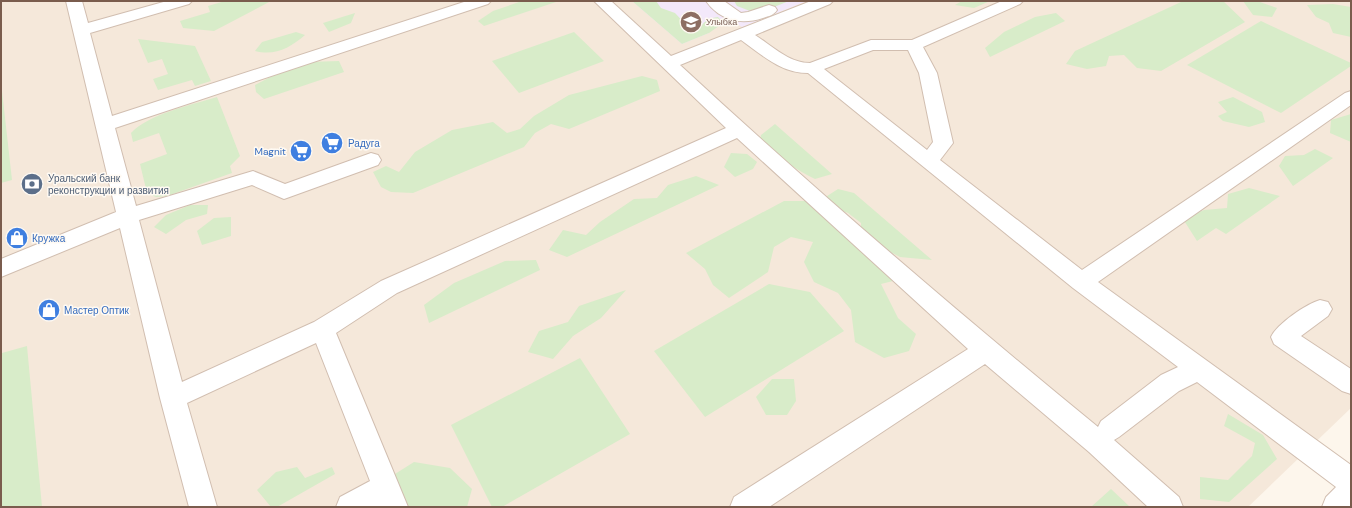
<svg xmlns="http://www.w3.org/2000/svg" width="1352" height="508" font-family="'DM Sans',sans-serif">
  <rect width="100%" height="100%" fill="#fdf6ec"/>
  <path fill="#f5e8da" d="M1 1H1351V408L1248 507H1Z"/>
  <path fill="#f3e8fa" d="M632 1H807L742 27 730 20 709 28V33L682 44Z"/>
  <g fill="#d8ecc9">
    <path d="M225 1H271L214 31 183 28 180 21 210 12 208 6Z"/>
    <path d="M522 1H559L484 26 478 21 493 11Z"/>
    <path d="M632 1H656L661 8 675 13 690 29H699C704 21 709 18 718 17L723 23 709 33 682 44Z"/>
    <path d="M734 1H789L774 7 750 11 737 6Z"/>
    <path d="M962 1H990L974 8 955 5Z"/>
    <path d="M1188 1H1223L1245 22 1161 71 1137 68 1124 55 1109 56 1106 66 1087 69 1066 64 1075 51 1181 2Z"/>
    <path d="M1243 1H1257L1277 8 1272 17 1253 15Z"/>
    <path d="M1333 4 1351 7V37L1333 33 1329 23 1316 17 1307 5Z"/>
    <path d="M355 13 351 23 329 32 323 23Z"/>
    <path d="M1056 13 1065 21 990 57 985 48 1004 32 1035 17Z"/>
    <path d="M1261 21 1351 63V66L1281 113 1187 65Z"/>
    <path d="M296 32 305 35C290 48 275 56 255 51L262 42Z"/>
    <path d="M574 32 604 61 519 93 492 61Z"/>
    <path d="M138 39 195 46 211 81 195 86 192 80 158 90 153 79 168 74 162 59 148 63Z"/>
    <path d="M339 61 344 72 264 99 256 92 255 85 278 73 308 62Z"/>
    <path d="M642 76 657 80 660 91 569 129 551 124 535 133 524 147 413 193 391 192 381 187 373 172 386 166 399 172 415 152 452 130 493 122 507 133 520 129 534 116 569 95Z"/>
    <path d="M1 82 12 180 1 183Z"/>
    <path d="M217 97 240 156 230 166 232 173 167 196 156 197 147 193 140 164 167 154 159 133 133 142 131 133C149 114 191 105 217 97Z"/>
    <path d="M1233 97 1262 112 1265 122 1249 127 1223 121 1218 116 1227 112 1218 102Z"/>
    <path d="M1351 114V142L1330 133 1331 120Z"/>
    <path d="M775 124 832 174 815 179C795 170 779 156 759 146L761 135Z"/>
    <path d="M1315 149 1333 158 1293 186 1279 166 1285 156 1304 155Z"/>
    <path d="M731 153 747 154 757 162 753 169 735 177 724 167Z"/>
    <path d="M696 176 719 185 567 257 549 250 563 230 586 235 600 222 634 199 657 198 668 185Z"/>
    <path d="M1249 188 1280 196 1226 234 1216 228 1197 241 1183 219 1204 210 1227 208 1228 194Z"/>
    <path d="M838 189 854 193 932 260 900 257 877 245 881 263 893 281 881 284 898 318 916 334 909 351 884 358 855 342 851 310 838 293 814 282 804 262 813 242 791 237 774 247 768 272 729 298 713 285 705 269 686 253 784 201H808L861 233V223L848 213 834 208 824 198Z"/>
    <path d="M190 205H208L207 214 186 220 166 234 154 227 166 215Z"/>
    <path d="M231 217V236L202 245 197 231 214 218Z"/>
    <path d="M536 260 540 270 429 323 424 305 454 283 505 261Z"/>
    <path d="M769 284 810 292 844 331 705 417 654 351Z"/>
    <path d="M626 290 601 318 573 336 553 359 528 352 539 331 568 322 579 306Z"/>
    <path d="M27 346 42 507H1V356L2 353Z"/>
    <path d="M580 358 630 434 502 507H492L451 425Z"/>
    <path d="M772 379H794L796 401 787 415H766L756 397Z"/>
    <path d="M1228 414 1263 435 1277 459 1229 502 1200 499V477L1228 480 1252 456 1255 443 1224 426Z"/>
    <path d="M414 462 450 468 472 489 467 507H385L387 479Z"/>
    <path d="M297 467 305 478 332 467 335 474 277 507H271L257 490 276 472Z"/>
    <path d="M1111 489 1130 507H1091Z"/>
  </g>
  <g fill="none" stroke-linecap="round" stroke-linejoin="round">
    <g stroke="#d1beb0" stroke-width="2">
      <g id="minor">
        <path d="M66 1H82L88 23 167 1H192L189 4 90 33 112 116 467 1H491L488 4 115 128 136 206 253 171 285 184 371 153 378 155 381 160 378 165 284 199 252 185 139 220 182 382 314 322 381 281 726 128 594 1H611L671 56 811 1H833L830 4 755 35C772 46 789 63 810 63L871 40H912L1002 1H1023L1020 4 923 47 937 73 953 143 940 160 1082 270 1345 93 1351 91V105L1098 282 1351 465V507H1322L1326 497 1336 487 1197 382 1179 391 1119 437 1114 440 1179 497 1183 507H1148L1089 452 985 364 769 507H730L734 497 968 349 737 138 397 293 336 333 408 507H336L340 497 370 481 316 343 187 403 217 507H189L160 398 120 228 1 277V259L116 212ZM741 40C762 55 781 73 808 73L1073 288 1178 367 1161 375 1101 421 1098 427C955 310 815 190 680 65ZM873 50H908L919 73 933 142 927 150 824 69Z"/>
        <path d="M706 1H724L741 13 748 12 769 5 775 7 777 10C774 15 769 16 763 18 741 25 720 21 706 1Z"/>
        <path d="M1320 300 1328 302 1332 309 1328 316 1301 336 1351 369V394L1342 391 1274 344 1271 337C1277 324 1306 304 1320 300Z"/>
      </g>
    </g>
    <use href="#minor" fill="#fff" fill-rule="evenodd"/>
  </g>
  <defs>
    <g id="school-disc" transform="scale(1.15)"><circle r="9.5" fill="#8d6e63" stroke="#fffaf3"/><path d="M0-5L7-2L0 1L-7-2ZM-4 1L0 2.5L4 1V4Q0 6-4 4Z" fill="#fff"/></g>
    <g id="supermarket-disc" transform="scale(1.15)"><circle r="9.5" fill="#3f7fe0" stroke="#fffaf3"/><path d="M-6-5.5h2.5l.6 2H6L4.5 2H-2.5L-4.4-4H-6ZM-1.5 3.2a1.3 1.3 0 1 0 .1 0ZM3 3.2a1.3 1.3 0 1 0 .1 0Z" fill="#fff"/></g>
    <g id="bank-disc" transform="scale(1.15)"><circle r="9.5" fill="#5c6f8a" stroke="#fffaf3"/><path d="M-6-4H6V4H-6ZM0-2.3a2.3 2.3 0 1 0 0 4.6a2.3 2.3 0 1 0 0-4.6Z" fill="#fff"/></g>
    <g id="shop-disc" transform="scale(1.15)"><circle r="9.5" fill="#3f7fe0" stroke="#fffaf3"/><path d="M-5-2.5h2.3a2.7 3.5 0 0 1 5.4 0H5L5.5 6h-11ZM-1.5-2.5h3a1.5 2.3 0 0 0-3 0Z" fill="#fff"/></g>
  </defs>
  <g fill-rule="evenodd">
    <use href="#school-disc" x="691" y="22"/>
    <use href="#supermarket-disc" x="332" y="143"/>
    <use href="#supermarket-disc" x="301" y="151"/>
    <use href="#bank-disc" x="32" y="184"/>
    <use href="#shop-disc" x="17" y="238"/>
    <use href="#shop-disc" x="49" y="310"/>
  </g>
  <g text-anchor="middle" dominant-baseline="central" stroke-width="3" stroke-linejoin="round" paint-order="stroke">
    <g font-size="9" fill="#785e54" stroke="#fffaf3" text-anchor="start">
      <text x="706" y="22">Улыбка</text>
    </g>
    <g font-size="10" fill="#366cbe" stroke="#fffaf3" text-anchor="start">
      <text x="348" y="143">Радуга</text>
      <text x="286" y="151" text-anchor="end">Magnit</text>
      <text x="32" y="238">Кружка</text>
      <text x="64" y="310">Мастер Оптик</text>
    </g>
    <g font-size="10" fill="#4e5e75" stroke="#fffaf3" text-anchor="start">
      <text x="48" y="178">Уральский банк<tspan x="48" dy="12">реконструкции и развития</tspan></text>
    </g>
  </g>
  <rect width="1352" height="508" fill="none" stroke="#7a5c4d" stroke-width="4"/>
</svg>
